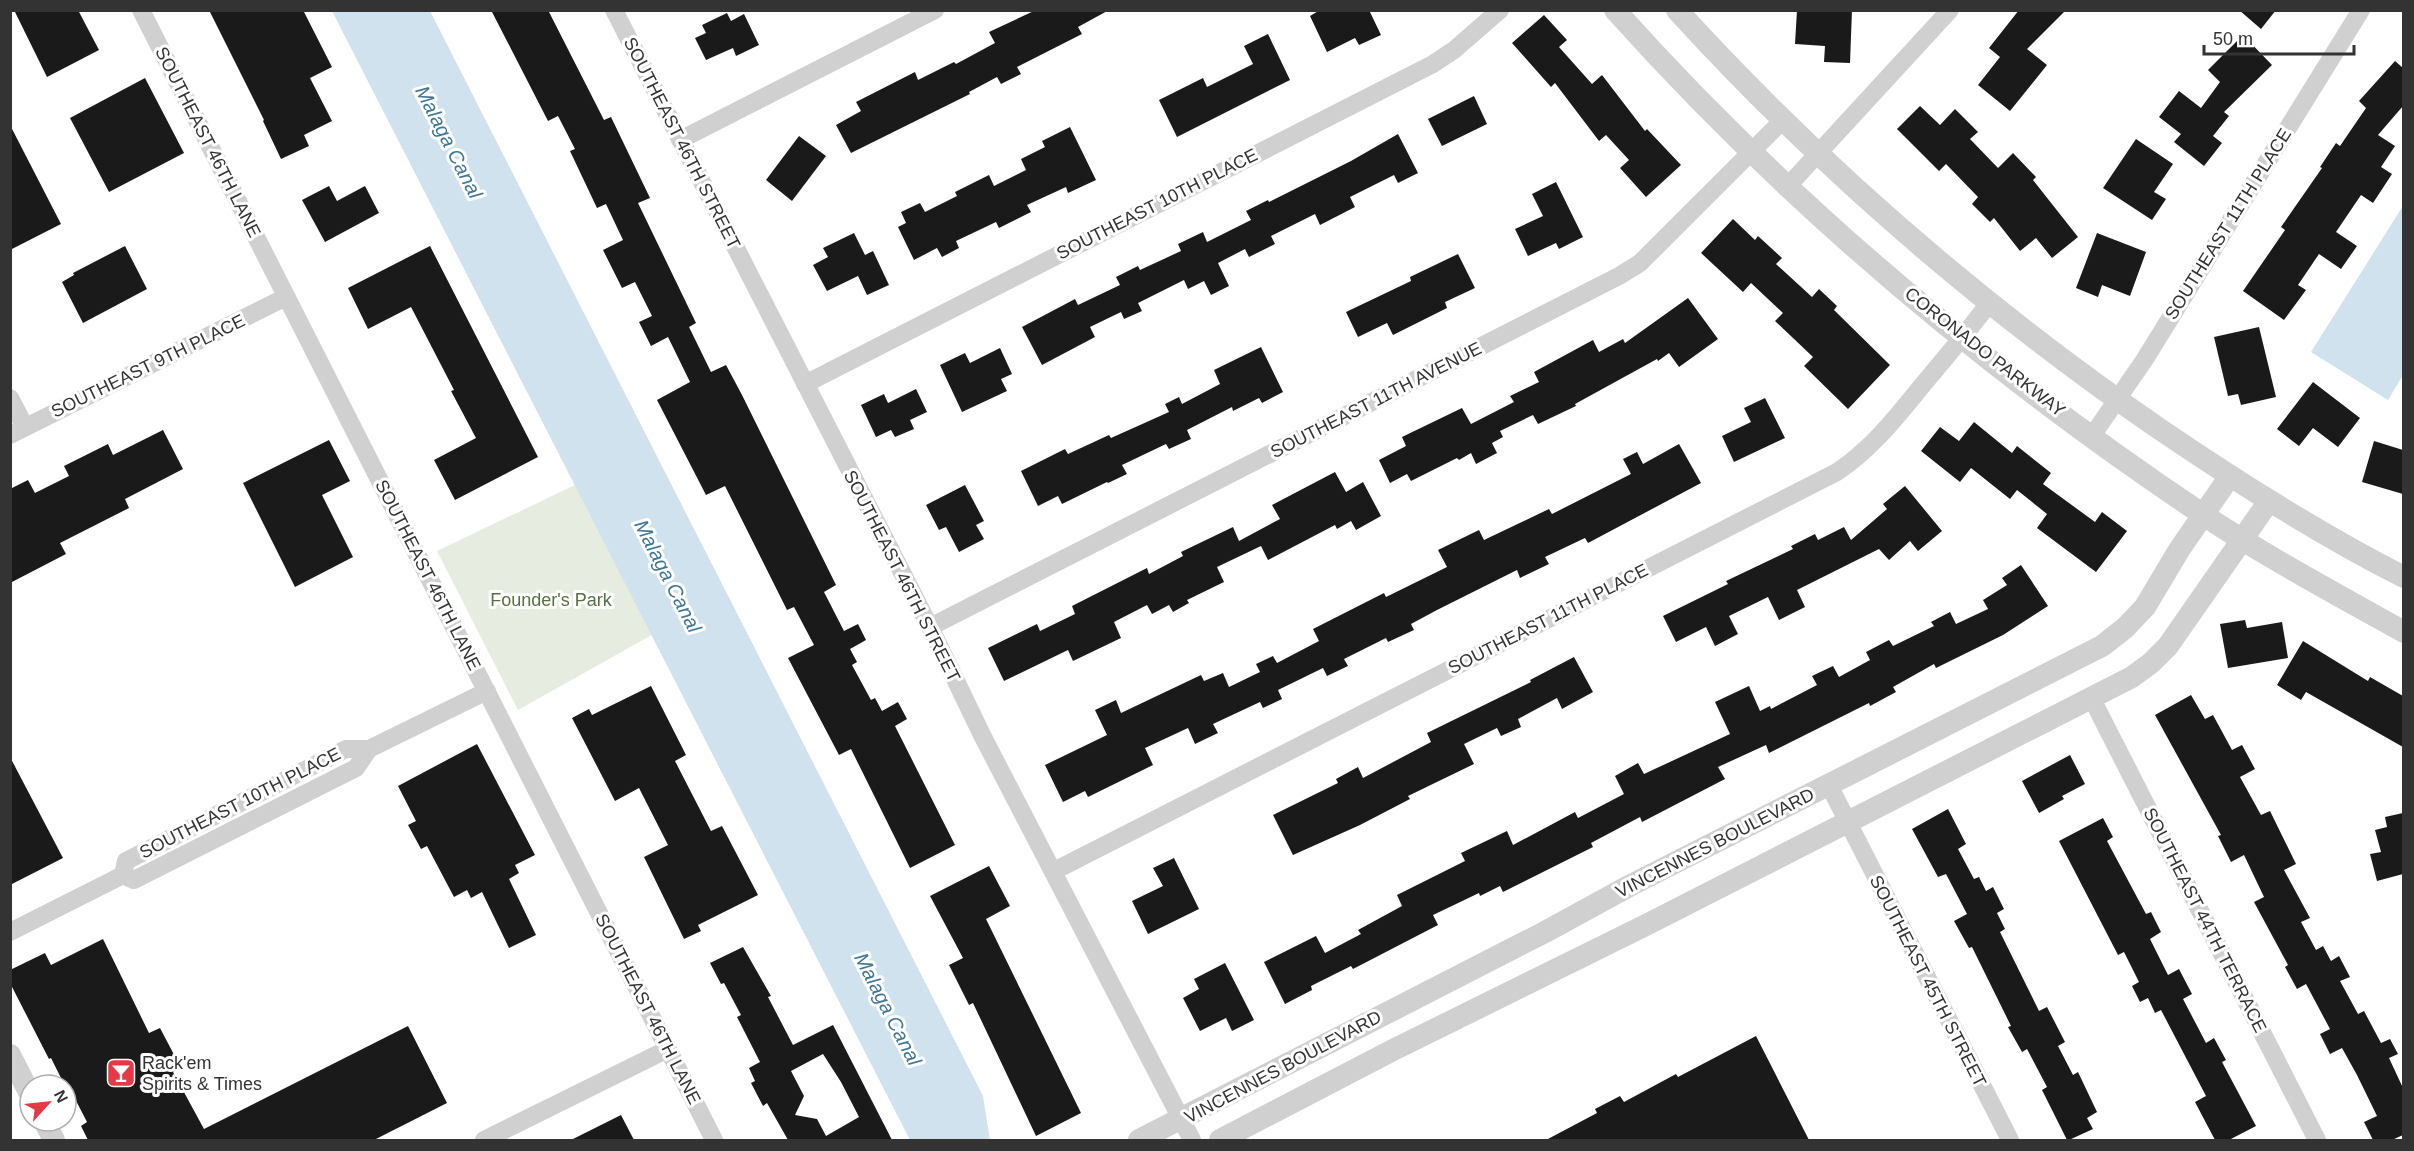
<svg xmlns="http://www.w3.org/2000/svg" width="2414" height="1151" font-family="Arial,sans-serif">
  <rect width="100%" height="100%" fill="#fff"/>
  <path fill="#e6ecdf" d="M579 483 657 632 518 710 437 551Z"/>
  <g fill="#cfe2ee">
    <path d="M332 11H430L983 1096 990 1140H910Z"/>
    <path d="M2403 206V375L2388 400 2311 352Z"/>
  </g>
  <g fill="#1a1a1a" fill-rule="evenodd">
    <path d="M14 10H78L99 50 47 77Z"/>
    <path d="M209 10H303L332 67 310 78 332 121 304 135 309 146 281 159 263 121 264 120Z"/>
    <path d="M491 10H548L604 120 611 117 650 198 638 203 696 323 689 327 711 372 726 365 742 395 836 585 824 592 844 631 858 624 866 640 850 649 857 662 852 665 871 700 875 698 882 711 898 702 907 719 895 726 955 845 910 868 851 749 839 755 788 658 814 645 794 607 787 610 725 486 706 495 657 400 690 382 668 337 651 346 639 322 652 316 635 282 622 288 603 250 623 240 606 204 597 208 570 151 575 149 558 116 548 121Z"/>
    <path d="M1036 10H1109L1078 27 1082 34 1017 67 1021 74 1001 84 997 77 969 92 970 94 851 153 836 125 861 111 856 102 915 72 918 80 954 62 956 64 995 43 989 32Z"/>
    <path d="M1320 10H1369L1381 35 1359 45 1355 38 1327 52 1310 16Z"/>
    <path d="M1797 10H1852L1850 63 1824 62 1825 46 1795 44Z"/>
    <path d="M2019 10H2066L2027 49 2047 65 2010 111 1978 85 2000 57 1989 48Z"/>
    <path d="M2239 10H2276L2261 29Z"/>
    <path d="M727 13 731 21 744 14 759 45 736 56 733 48 706 60 695 38 706 33 702 25Z"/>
    <path d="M1544 15 1567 40 1559 47 1592 84 1602 75 1645 131 1647 129 1681 165 1646 197 1620 168 1629 160 1606 135 1599 141 1555 83 1551 87 1512 43Z"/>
    <path d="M1268 34 1290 80 1177 137 1159 100 1203 78 1207 87 1253 64 1244 46Z"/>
    <path d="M2243 35 2272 65 2224 112 2229 116 2213 136 2222 143 2204 166 2174 142 2181 134 2159 117 2179 91 2201 108 2220 82 2208 70Z"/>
    <path d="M2395 61 2403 68V106L2378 135 2395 146 2381 167 2392 174 2373 203 2361 195 2336 232 2357 246 2341 269 2319 254 2298 285 2306 290 2284 320 2243 291 2285 230 2281 227 2322 168 2320 167 2336 143 2340 146 2366 108 2359 101Z"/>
    <path d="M145 78 184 153 109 192 70 118Z"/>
    <path d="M1474 96 1487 124 1442 146 1428 119Z"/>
    <path d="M1920 106 1940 125 1955 109 1978 132 1970 139 1998 168 2013 153 2036 177 2033 180 2078 237 2052 258 2036 238 2020 251 1994 218 1990 222 1972 204 1978 197 1946 164 1939 171 1897 129Z"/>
    <path d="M10 125 61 224 10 250Z"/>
    <path d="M1070 127 1096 180 1068 193 1066 187 1027 205 1031 212 999 228 996 222 956 241 959 248 942 257 937 248 914 260 898 227 906 223 901 212 920 203 925 212 957 196 955 192 989 175 994 186 1026 170 1021 159 1045 147 1042 141Z"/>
    <path d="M1398 134 1418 173 1398 183 1394 175 1350 197 1355 207 1320 225 1315 214 1271 236 1275 244 1249 257 1245 249 1218 263 1229 286 1211 295 1204 281 1188 289 1184 280 1138 303 1142 311 1124 319 1121 312 1090 327 1095 337 1042 365 1022 327 1075 299 1078 305 1120 285 1116 277 1138 266 1140 270 1181 251 1178 244 1203 232 1207 242 1251 220 1246 211 1268 200 1269 202 1351 161Z"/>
    <path d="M799 136 826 156 792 201 766 180Z"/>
    <path d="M2136 139 2173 164 2154 192 2166 199 2152 220 2103 188Z"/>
    <path d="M1556 182 1583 237 1559 249 1556 243 1528 256 1515 229 1543 216 1532 194Z"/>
    <path d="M329 186 337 201 365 186 379 213 325 242 302 200Z"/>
    <path d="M1733 219 1755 240 1758 236 1782 258 1776 264 1812 297 1819 289 1837 306 1834 310 1890 365 1848 409 1804 366 1813 357 1775 321 1783 313 1751 283 1743 292 1701 253Z"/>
    <path d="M854 233 865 255 873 251 889 285 867 295 858 276 827 291 813 265 828 257 823 248Z"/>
    <path d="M2097 233 2146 252 2130 296 2102 285 2098 297 2076 288Z"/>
    <path d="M125 246 147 289 83 323 62 282 74 275 73 273Z"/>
    <path d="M430 246 538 457 455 500 434 460 476 438 451 391 454 390 411 307 368 329 348 288Z"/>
    <path d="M1458 254 1475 288 1445 302 1447 308 1393 335 1387 323 1358 337 1346 312 1411 281 1410 277Z"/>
    <path d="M1688 298 1718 339 1679 367 1669 353 1658 361 1657 359 1575 404 1576 406 1538 424 1533 415 1500 431 1503 437 1492 443 1497 453 1476 464 1471 453 1459 460 1457 458 1411 481 1407 474 1390 483 1379 460 1406 446 1402 437 1462 408 1471 424 1514 402 1510 396 1539 382 1534 372 1593 340 1599 352 1623 339 1625 343Z"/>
    <path d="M2259 327 2276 397 2241 405 2238 394 2228 396 2214 337Z"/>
    <path d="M1261 347 1283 392 1262 403 1259 398 1233 411 1232 407 1187 430 1191 439 1169 449 1166 444 1122 465 1127 474 1108 483 1107 482 1062 504 1058 496 1038 506 1021 471 1065 449 1068 454 1109 435 1111 438 1169 412 1165 404 1179 397 1182 404 1220 384 1214 370Z"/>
    <path d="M1000 348 1012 374 1001 379 1007 391 962 412 940 365 965 353 970 363Z"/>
    <path d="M2313 382 2360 418 2338 447 2313 428 2299 446 2277 429Z"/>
    <path d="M916 389 927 412 910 420 914 429 895 437 891 430 876 437 861 405 884 394 888 403Z"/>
    <path d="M1765 398 1785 438 1734 462 1722 436 1751 422 1744 408Z"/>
    <path d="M1974 422 2012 453 2017 446 2051 473 2043 484 2095 522 2102 512 2127 531 2096 572 2037 528 2047 514 2017 490 2010 499 1971 468 1960 482 1921 451 1940 427 1959 441Z"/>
    <path d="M163 430 183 469 125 499 129 508 60 543 66 554 10 583V489L28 480 35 493 69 476 64 466 108 444 113 455Z"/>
    <path d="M329 440 350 481 322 495 353 557 295 587 243 483Z"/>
    <path d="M2374 441 2403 450V494L2362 482Z"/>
    <path d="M1679 444 1701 483 1588 543 1585 538 1545 557 1549 564 1520 578 1517 570 1437 610 1411 624 1414 630 1388 642 1386 638 1344 659 1348 666 1327 676 1323 668 1278 690 1282 699 1263 708 1260 702 1213 724 1218 733 1195 744 1188 728 1145 748 1153 765 1088 797 1085 791 1063 802 1045 765 1107 735 1095 710 1116 700 1121 713 1201 675 1204 681 1223 673 1229 687 1260 672 1256 664 1273 656 1277 663 1319 641 1313 629 1384 593 1386 597 1447 567 1438 550 1479 530 1484 540 1549 509 1552 514 1631 474 1623 459 1637 452 1643 464Z"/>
    <path d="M1335 472 1346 492 1363 482 1381 516 1356 530 1351 521 1337 529 1335 525 1268 560 1261 546 1217 567 1224 582 1187 600 1189 603 1173 612 1169 605 1152 614 1147 605 1114 622 1121 638 1073 661 1068 650 1004 681 988 648 1037 624 1040 631 1075 614 1072 606 1147 568 1149 574 1183 556 1181 552 1233 527 1239 541 1280 519 1272 505Z"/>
    <path d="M965 485 984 521 976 525 984 539 959 552 946 527 939 530 926 505Z"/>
    <path d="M1905 486 1942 531 1918 551 1910 541 1889 560 1879 549 1797 590 1805 607 1779 620 1768 597 1729 616 1738 634 1715 646 1706 627 1676 642 1663 616 1728 584 1726 581 1793 549 1791 546 1815 534 1818 540 1844 527 1851 540 1887 509 1883 504Z"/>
    <path d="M2021 565 2048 606 2003 635 1936 668 1934 664 1893 687 1896 692 1870 706 1869 703 1769 753 1766 745 1718 767 1725 779 1642 822 1640 817 1591 843 1593 847 1503 892 1500 886 1480 896 1479 893 1433 915 1438 925 1353 969 1351 966 1311 986 1312 990 1285 1004 1264 962 1316 936 1325 953 1361 934 1358 930 1402 906 1397 895 1465 861 1461 853 1507 831 1513 845 1575 812 1578 818 1624 794 1615 776 1638 763 1644 774 1730 734 1715 702 1749 686 1760 711 1770 706 1771 709 1817 685 1812 676 1833 666 1839 677 1870 660 1866 652 1889 640 1893 646 1934 626 1931 622 1950 612 1956 624 1988 609 1983 600 2007 585 2002 578Z"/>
    <path d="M2245 620 2247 628 2282 622 2288 658 2228 668 2220 624Z"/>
    <path d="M2303 641 2368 681 2370 677 2403 696V747L2306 692 2301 700 2277 685Z"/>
    <path d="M1574 657 1593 692 1562 709 1557 698 1518 719 1521 727 1501 736 1497 728 1464 744 1474 764 1408 796 1410 799 1360 825 1293 855 1273 815 1338 783 1336 779 1358 767 1363 778 1431 742 1427 733 1531 682 1530 680Z"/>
    <path d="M651 686 686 755 675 761 711 831 722 826 758 895 698 925 701 931 684 939 644 857 668 845 639 788 615 801 572 718 589 709 592 715Z"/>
    <path d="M2191 695 2205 719 2213 715 2232 750 2242 745 2255 769 2240 777 2261 815 2270 811 2296 864 2284 870 2310 918 2301 922 2316 950 2323 946 2331 961 2339 956 2350 977 2340 981 2358 1014 2364 1011 2381 1043 2390 1039 2398 1054 2389 1058 2403 1088V1135L2392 1140H2373L2364 1122 2377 1116 2357 1075 2342 1048 2330 1054 2320 1034 2330 1029 2306 984 2297 989 2285 967 2288 965 2254 902 2264 897 2244 855 2231 862 2218 836 2221 835 2155 715Z"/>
    <path d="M477 744 535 855 515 865 519 873 509 879 536 935 509 948 482 892 471 898 467 890 454 897 427 846 421 849 408 825 416 821 398 786Z"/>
    <path d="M2070 755 2085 784 2062 796 2064 799 2039 813 2022 781Z"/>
    <path d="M10 757 63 858 10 885Z"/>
    <path d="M1948 809 1966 844 1958 849 1974 879 1979 877 1986 891 1993 887 2004 909 1997 913 2005 929 2000 932 2039 1011 2047 1007 2065 1042 2058 1046 2073 1075 2078 1072 2097 1112 2087 1118 2093 1129 2069 1140H2067L2042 1090 2047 1087 2027 1049 2022 1052 2008 1027 2011 1026 1972 947 1969 948 1954 921 1967 914 1946 874 1938 877 1912 829Z"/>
    <path d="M2403 813V874L2377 881 2370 854 2381 852 2375 830 2387 827 2385 817Z"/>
    <path d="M2103 818 2113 837 2107 841 2146 914 2151 912 2161 932 2150 939 2168 975 2179 969 2192 994 2183 999 2206 1043 2214 1038 2226 1060 2222 1062 2256 1126 2229 1140H2215L2195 1102 2206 1096 2161 1010 2155 1013 2148 998 2140 1002 2132 986 2139 982 2124 952 2118 955 2059 841Z"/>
    <path d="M1174 858 1199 909 1148 934 1132 901 1163 886 1153 868Z"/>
    <path d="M989 866 1010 906 986 919 1081 1113 1036 1136 973 1003 969 1005 949 965 963 958 930 896Z"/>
    <path d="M103 939 149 1033 160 1028 181 1068 173 1072 204 1129 408 1026 447 1103 374 1140H88L81 1126 87 1122 72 1093 69 1094 51 1058 49 1059 10 983V970L45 953 51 965Z"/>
    <path d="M743 947 771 996 768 997 793 1045 833 1025 892 1140H788L767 1103 763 1106 751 1083 755 1081 749 1068 760 1062 737 1017 741 1015 724 983 721 984 710 963ZM823 1054 841 1082 859 1117 826 1136 817 1119 795 1115 804 1096 791 1071Z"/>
    <path d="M1225 963 1254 1020 1232 1031 1226 1018 1200 1031 1183 998 1199 989 1194 979Z"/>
    <path d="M1756 1036 1809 1140H1546L1597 1113 1595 1109 1620 1096 1624 1102 1676 1074 1678 1077Z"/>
    <path d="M621 1115 634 1140H571Z"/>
  </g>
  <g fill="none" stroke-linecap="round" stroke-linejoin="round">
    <g stroke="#d0d0d0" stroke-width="18">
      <path d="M141 10 714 1140"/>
      <path d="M614 10 930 627 982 735 1192 1140"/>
      <path d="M680 140 935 10"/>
      <path d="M1788 186 1950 10"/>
      <path d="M805 384 1433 64 1454 50 1500 10"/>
      <path d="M10 398 25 427"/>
      <path d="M10 435 286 297"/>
      <path d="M2092 436 2145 359 2361 10"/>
      <path d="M930 627 1619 276 1640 263 1783 120"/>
      <path d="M2092 699 2317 1140"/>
      <path d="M1829 785 2010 1140"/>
      <path d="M1054 871 1837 472C1873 448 1898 415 1925 382 1947 356 1969 330 1990 302"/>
      <path d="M123 875 126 861 346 749H369L487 691"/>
      <path d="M10 932 123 875 134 880 356 768 369 749"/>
      <path d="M484 1140 668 1049"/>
    </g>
    <g stroke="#d0d0d0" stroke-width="22">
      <path d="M1615 10C1788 203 1987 370 2202 514 2267 557 2336 594 2404 632"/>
      <path d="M1677 10C1821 168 1985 309 2161 430 2239 483 2319 534 2404 577"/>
      <path d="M10 1055 30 1094"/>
      <path d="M44 1121 54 1140"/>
      <path d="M1139 1140 1545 932 1631 885 2102 646 2125 628 2145 607 2179 550 2230 476"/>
      <path d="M1220 1140 1393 1050 1646 925 2132 677 2151 663 2168 646 2269 501"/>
    </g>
  </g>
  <defs>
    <g id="bar-square" transform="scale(1.5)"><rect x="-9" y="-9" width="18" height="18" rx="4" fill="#e63946" stroke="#fff"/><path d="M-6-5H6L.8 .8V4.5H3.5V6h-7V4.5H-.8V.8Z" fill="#fff"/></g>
  </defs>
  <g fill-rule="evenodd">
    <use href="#bar-square" x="121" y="1073"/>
  </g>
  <g text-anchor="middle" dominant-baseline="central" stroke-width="6" stroke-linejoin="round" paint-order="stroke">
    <g font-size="18" fill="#333" stroke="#fff">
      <text transform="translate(208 142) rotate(63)">SOUTHEAST 46TH LANE</text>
      <text transform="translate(682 143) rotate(63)">SOUTHEAST 46TH STREET</text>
      <text transform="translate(1157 204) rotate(-27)">SOUTHEAST 10TH PLACE</text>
      <text transform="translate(2228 224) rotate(-58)">SOUTHEAST 11TH PLACE</text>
      <text transform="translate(1985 352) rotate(38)">CORONADO PARKWAY</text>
      <text transform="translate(148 366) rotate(-26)">SOUTHEAST 9TH PLACE</text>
      <text transform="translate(1376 400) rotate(-27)">SOUTHEAST 11TH AVENUE</text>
      <text transform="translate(428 575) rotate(63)">SOUTHEAST 46TH LANE</text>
      <text transform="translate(902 576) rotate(63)">SOUTHEAST 46TH STREET</text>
      <text transform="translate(1548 619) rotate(-27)">SOUTHEAST 11TH PLACE</text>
      <text transform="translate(240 803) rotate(-27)">SOUTHEAST 10TH PLACE</text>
      <text transform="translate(1715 843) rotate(-27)">VINCENNES BOULEVARD</text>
      <text transform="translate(2205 920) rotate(63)">SOUTHEAST 44TH TERRACE</text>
      <text transform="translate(1928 981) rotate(63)">SOUTHEAST 45TH STREET</text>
      <text transform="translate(648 1009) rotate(63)">SOUTHEAST 46TH LANE</text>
      <text transform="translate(1283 1067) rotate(-28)">VINCENNES BOULEVARD</text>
    </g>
    <g font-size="18" fill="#56703f" stroke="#fff">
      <text x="551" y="600">Founder's Park</text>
    </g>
    <g font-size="18" fill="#333" stroke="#fff" text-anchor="start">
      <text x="142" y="1063">Rack'em<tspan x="142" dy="21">Spirits &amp; Times</tspan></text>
    </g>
    <g font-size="20" font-style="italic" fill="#3f7597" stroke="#fff">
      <text transform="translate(449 142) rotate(63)">Malaga Canal</text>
      <text transform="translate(668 576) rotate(63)">Malaga Canal</text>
      <text transform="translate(888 1009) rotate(63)">Malaga Canal</text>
    </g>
  </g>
  <rect width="2414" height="1151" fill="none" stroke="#333333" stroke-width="24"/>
  <g transform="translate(48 1103) rotate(63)"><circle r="28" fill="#ffffff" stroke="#adadad" stroke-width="1.5"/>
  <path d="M0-4.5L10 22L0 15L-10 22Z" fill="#e63946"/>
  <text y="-9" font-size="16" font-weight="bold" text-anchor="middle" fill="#333333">N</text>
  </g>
  <path d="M2204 45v9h150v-9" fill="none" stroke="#333333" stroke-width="3"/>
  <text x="2213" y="45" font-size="18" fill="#333333" stroke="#ffffff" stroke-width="4.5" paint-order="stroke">50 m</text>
</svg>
